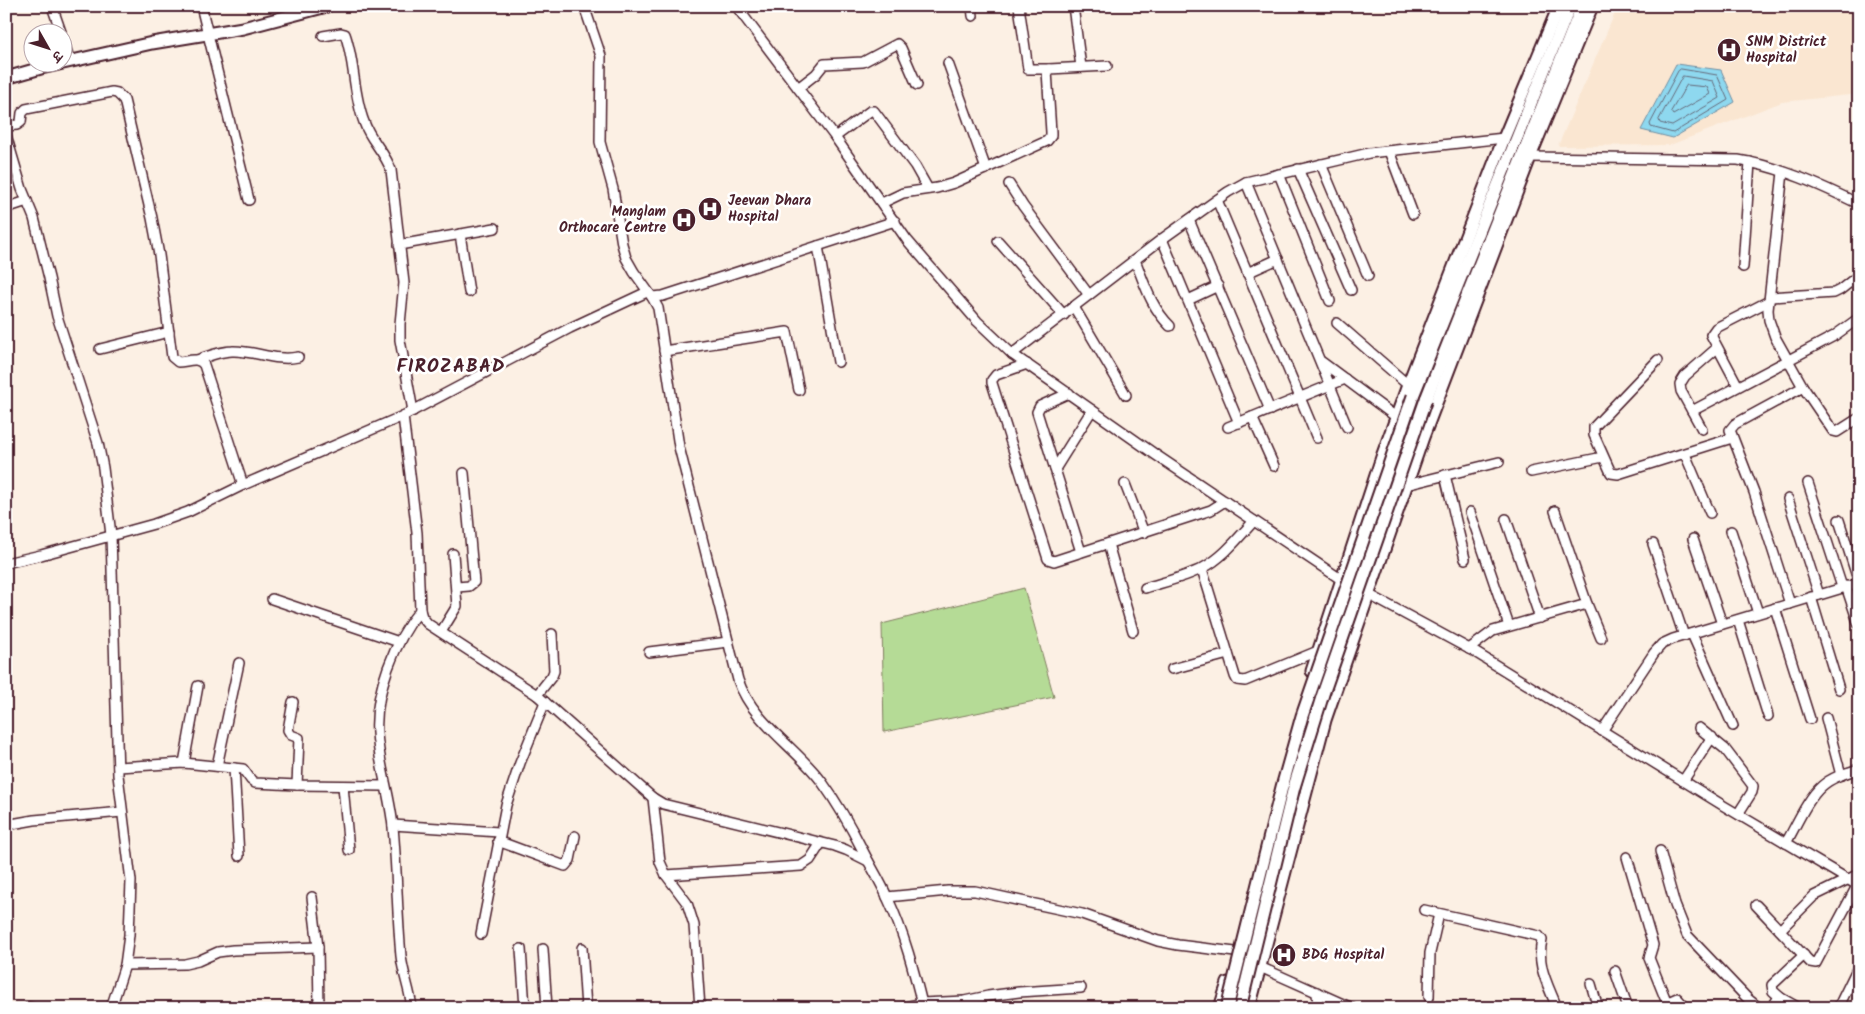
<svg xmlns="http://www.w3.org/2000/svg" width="1865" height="1014" font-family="Kalam,'Playpen Sans Deva',sans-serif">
  <rect width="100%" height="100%" fill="#fcf0e4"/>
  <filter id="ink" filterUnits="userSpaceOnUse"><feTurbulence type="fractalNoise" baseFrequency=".02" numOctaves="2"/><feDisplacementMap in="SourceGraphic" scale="10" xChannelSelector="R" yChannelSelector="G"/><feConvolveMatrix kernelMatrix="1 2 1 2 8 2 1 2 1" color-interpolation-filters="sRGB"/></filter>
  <g filter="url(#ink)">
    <path fill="#fae6d1" d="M1618 6H1859V94L1782 102 1670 145 1558 146Z"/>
    <path fill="#b5db96" stroke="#807d60" d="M1024 588 1054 697 884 732 882 624Z"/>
    <path fill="#8ed8ef" stroke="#738ea1" d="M1676 64 1721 70 1735 102 1673 138 1641 130Z"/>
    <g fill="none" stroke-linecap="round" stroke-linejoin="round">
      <g stroke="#656979" stroke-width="1">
        <path d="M1681 69 1717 75 1728 100 1673 133 1651 127 1650 124 1678 71Z"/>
        <path d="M1683 76 1713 81 1720 98 1672 126 1660 123 1659 120Z"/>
        <path d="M1687 85 1707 87 1710 94 1673 115 1671 112Z"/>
      </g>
      <g stroke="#4a1f2b" stroke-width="12">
        <g id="minor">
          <path d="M52 6 61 32"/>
          <path d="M201 6 249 200"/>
          <path d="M584 6 601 56 600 142 613 189 622 244 626 258 634 272 652 297 658 308 679 447 738 680C753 723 796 747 822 782 838 804 851 827 863 851 871 867 881 882 888 899 904 933 914 971 923 1008"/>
          <path d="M736 6 835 137 907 240 977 321 1012 354 1156 455 1342 580 1473 651 1724 806 1859 886"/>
          <path d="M972 6 973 16"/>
          <path d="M1019 6 1028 69H1049"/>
          <path d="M1073 6 1081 67"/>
          <path d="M323 36 341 33 345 34C355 62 353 94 364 122 370 140 385 152 391 170L404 283 400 324V340L413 411"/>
          <path d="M62 37 70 61"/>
          <path d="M948 63 986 169"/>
          <path d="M798 88 816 74 824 64 863 62 897 44 901 48 917 85"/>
          <path d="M6 126 17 125 21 122 22 113 26 109 112 92 117 93 124 100 152 218 159 255 172 357 178 362C187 362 198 356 204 365L243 485"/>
          <path d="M6 135 22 189 34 218 49 278 57 316 98 443 103 468 111 535 118 775 131 881 129 935 125 965 111 1008"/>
          <path d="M835 137 870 111H874L915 166 928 189"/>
          <path d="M1389 151 1413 214"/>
          <path d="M1530 157 1738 160C1781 167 1820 185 1859 204"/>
          <path d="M1321 164 1368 276"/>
          <path d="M1298 169 1351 290"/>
          <path d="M1783 172 1768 310 1769 320 1775 337 1803 387 1833 431 1837 432 1859 418"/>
          <path d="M1279 174 1330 301"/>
          <path d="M1246 182 1347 427"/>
          <path d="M1009 184 1023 206 1089 295"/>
          <path d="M1217 200 1317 438"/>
          <path d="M882 203 903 193 937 188 954 183 1047 141 1051 136V132L1047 71 1049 69 1107 66"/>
          <path d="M6 208 27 201"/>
          <path d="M1189 220 1270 410"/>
          <path d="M460 234 469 292"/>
          <path d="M1162 239 1239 423"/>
          <path d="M998 241 1064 315"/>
          <path d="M399 245 495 228"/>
          <path d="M818 246 838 362"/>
          <path d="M1135 260C1145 285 1151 307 1170 326"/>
          <path d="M1743 267 1750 162"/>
          <path d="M1247 273 1278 259"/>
          <path d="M652 297 663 296 895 221"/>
          <path d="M1770 297 1834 293 1840 290 1859 275"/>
          <path d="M1188 300 1218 286"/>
          <path d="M1074 307 1126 395"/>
          <path d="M1337 323 1408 385"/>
          <path d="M100 349 169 332"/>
          <path d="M664 351 787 332 799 390"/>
          <path d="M1012 354 1162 239 1228 192 1246 182 1369 153 1504 138"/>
          <path d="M197 360C209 356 220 351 232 351 254 350 276 362 298 357"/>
          <path d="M1658 360 1594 427V435L1611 473 1618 474 1732 438"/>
          <path d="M1322 362 1396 417"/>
          <path d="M1027 364 996 375 992 380V383L1048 559 1054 561 1211 510 1225 501"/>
          <path d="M1738 386 1711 335 1716 328 1769 301"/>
          <path d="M1069 393 1040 406 1037 412 1081 552"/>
          <path d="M1692 411 1834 336 1859 318"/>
          <path d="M403 416 417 533 420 610 422 617 428 624 537 695 653 798 663 804 835 846 846 850 868 861"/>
          <path d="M1252 417 1274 466"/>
          <path d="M1228 427 1345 379"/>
          <path d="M1702 429 1681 391 1680 384 1685 376 1717 348"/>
          <path d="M1685 454 1710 513"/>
          <path d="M1055 469 1092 410"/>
          <path d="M1531 472 1603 457"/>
          <path d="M1445 475 1465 559"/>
          <path d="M1808 483 1842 587"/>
          <path d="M1125 484 1144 533"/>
          <path d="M1406 485 1499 462"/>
          <path d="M1788 499 1819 595"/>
          <path d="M1470 512 1509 626"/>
          <path d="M1506 519 1540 618"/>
          <path d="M1839 520 1859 583"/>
          <path d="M1731 531 1758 613"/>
          <path d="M1693 539 1722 624"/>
          <path d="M1108 544 1133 631"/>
          <path d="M1653 544 1684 636"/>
          <path d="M6 563 41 555 154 524 188 512 243 485 403 416 570 328 647 292"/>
          <path d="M1202 569 1235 676 1237 680 1245 681 1318 651"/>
          <path d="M1846 586 1859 625"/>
          <path d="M457 587 469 586 474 582 464 473"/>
          <path d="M1145 588C1164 582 1186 577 1203 568 1224 557 1239 537 1254 521"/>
          <path d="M1811 597 1839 689"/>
          <path d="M272 599 399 642"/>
          <path d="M1587 604 1601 638"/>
          <path d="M1790 604 1754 492 1730 430 1735 424 1803 387"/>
          <path d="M1775 608 1810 719"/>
          <path d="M1738 620 1768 716"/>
          <path d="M441 632 457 606 453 554"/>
          <path d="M1692 634 1733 726"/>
          <path d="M1469 649 1493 631 1587 604 1555 511"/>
          <path d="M649 652 728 642"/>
          <path d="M1172 669 1228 654"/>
          <path d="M537 695 552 676 554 671 552 634"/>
          <path d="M293 702 288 730 291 735 299 738 297 785"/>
          <path d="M1826 718 1841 775"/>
          <path d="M1699 728 1725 749 1753 786 1752 792 1738 814"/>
          <path d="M1602 731 1654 653 1662 644 1673 639 1859 583"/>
          <path d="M184 763 198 686"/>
          <path d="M217 766 239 663"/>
          <path d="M118 767 184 763 243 769 251 780 255 783 297 785 385 786"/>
          <path d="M234 768 239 856"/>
          <path d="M1683 781 1712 737"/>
          <path d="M343 786 349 850"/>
          <path d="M653 798 660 862 666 875 687 903 694 925 700 1008"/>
          <path d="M6 825 34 820 122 812"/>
          <path d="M393 825 499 832"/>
          <path d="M498 841 565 866 570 860 575 836"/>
          <path d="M1786 843C1796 826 1807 799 1822 786 1832 777 1846 773 1859 769"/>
          <path d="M1660 851 1675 905 1687 935 1748 999 1759 1008"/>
          <path d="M1627 857 1653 945 1649 958 1665 998 1668 1002 1677 998 1686 1008"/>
          <path d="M666 875 801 866 810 860 821 843"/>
          <path d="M312 897 318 947 319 1008"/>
          <path d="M887 897 948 891H975L1082 914 1158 941 1178 945 1235 952"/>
          <path d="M1756 905 1810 962 1816 963 1857 886"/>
          <path d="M1424 910 1539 936 1542 940C1536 966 1548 984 1557 1008"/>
          <path d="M1780 930 1814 896 1859 874"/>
          <path d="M481 934 506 805 520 763 545 702"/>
          <path d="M582 948 586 1008"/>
          <path d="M521 949 525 1008"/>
          <path d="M543 949 547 1008"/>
          <path d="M125 965 185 964 198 961 218 952 233 950 318 947"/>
          <path d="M1260 967 1352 1008"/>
          <path d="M1615 971 1628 1008"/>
          <path d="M1591 984 1598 1008"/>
          <path d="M1317 992 1318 1008"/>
          <path d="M1429 997 1430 953 1439 914"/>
          <path d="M1781 998 1773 991 1772 985 1804 955"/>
          <path d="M29 1007 33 1008"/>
          <path d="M412 1008C410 990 403 974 401 956 397 913 397 870 393 827 390 795 379 765 377 733 374 694 395 640 420 610"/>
          <path d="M900 1008 922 1003 964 1001 988 996 1019 992 1081 988"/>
          <path d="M1772 1008 1777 1000 1781 998 1799 1008"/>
          <path d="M1838 1008 1859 965"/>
        </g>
      </g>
      <g stroke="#4a1f2b" stroke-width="15">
        <g id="major">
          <path d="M6 78 41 68 152 43 243 28 327 6"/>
          <path d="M1413 396 1570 6"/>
          <path d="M1426 399 1582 6"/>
          <path d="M1312 671 1383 454 1408 385 1504 138 1559 6"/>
          <path d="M1220 1008 1228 983"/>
          <path d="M1249 1008 1325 720 1423 437 1530 157 1592 6"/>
        </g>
      </g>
      <use href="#minor" stroke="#fff" stroke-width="9"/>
      <use href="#major" stroke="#fff" stroke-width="11"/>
      <g stroke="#4a1f2b" stroke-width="15" stroke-linecap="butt">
        <g id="major-bridge">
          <path d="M1227 1008 1282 787 1302 716 1413 396"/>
          <path d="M1240 1008 1294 787 1323 694 1426 399"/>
        </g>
      </g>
      <use href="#major-bridge" stroke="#fff" stroke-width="11"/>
    </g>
  </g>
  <defs>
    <g id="hospital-disc" transform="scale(1.25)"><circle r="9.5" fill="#4a1f2b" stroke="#fff"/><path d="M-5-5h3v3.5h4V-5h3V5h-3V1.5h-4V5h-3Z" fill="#fff"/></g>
  </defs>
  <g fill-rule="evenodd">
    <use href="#hospital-disc" x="1729" y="50"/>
    <use href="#hospital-disc" x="710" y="209"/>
    <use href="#hospital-disc" x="684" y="220"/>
    <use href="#hospital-disc" x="1284" y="955"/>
  </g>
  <g text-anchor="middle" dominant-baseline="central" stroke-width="5" stroke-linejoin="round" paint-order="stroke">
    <g font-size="14" font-weight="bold" fill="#4a1f2b" stroke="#fff" text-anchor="start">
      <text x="1746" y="42">SNM District<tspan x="1746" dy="16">Hospital</tspan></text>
      <text x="728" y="201">Jeevan Dhara<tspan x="728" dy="16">Hospital</tspan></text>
      <text x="666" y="212" text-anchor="end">Manglam<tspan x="666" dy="16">Orthocare Centre</tspan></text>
      <text x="1302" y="955">BDG Hospital</text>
    </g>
    <g font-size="19" font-weight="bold" letter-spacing="1" fill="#4a1f2b" stroke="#fff">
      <text x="451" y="367">FIROZABAD</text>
    </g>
  </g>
  <rect width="1865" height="1014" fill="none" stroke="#fff" stroke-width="25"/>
  <rect x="12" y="12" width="1840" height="989" fill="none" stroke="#4a1f2b" stroke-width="2" filter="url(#ink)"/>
  <g transform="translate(48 48) rotate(129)"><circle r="24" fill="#ffffff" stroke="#b7a5aa"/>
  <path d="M0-4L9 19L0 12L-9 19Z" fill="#4a1f2b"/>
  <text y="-8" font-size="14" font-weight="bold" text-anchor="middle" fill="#4a1f2b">उ</text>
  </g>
</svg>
